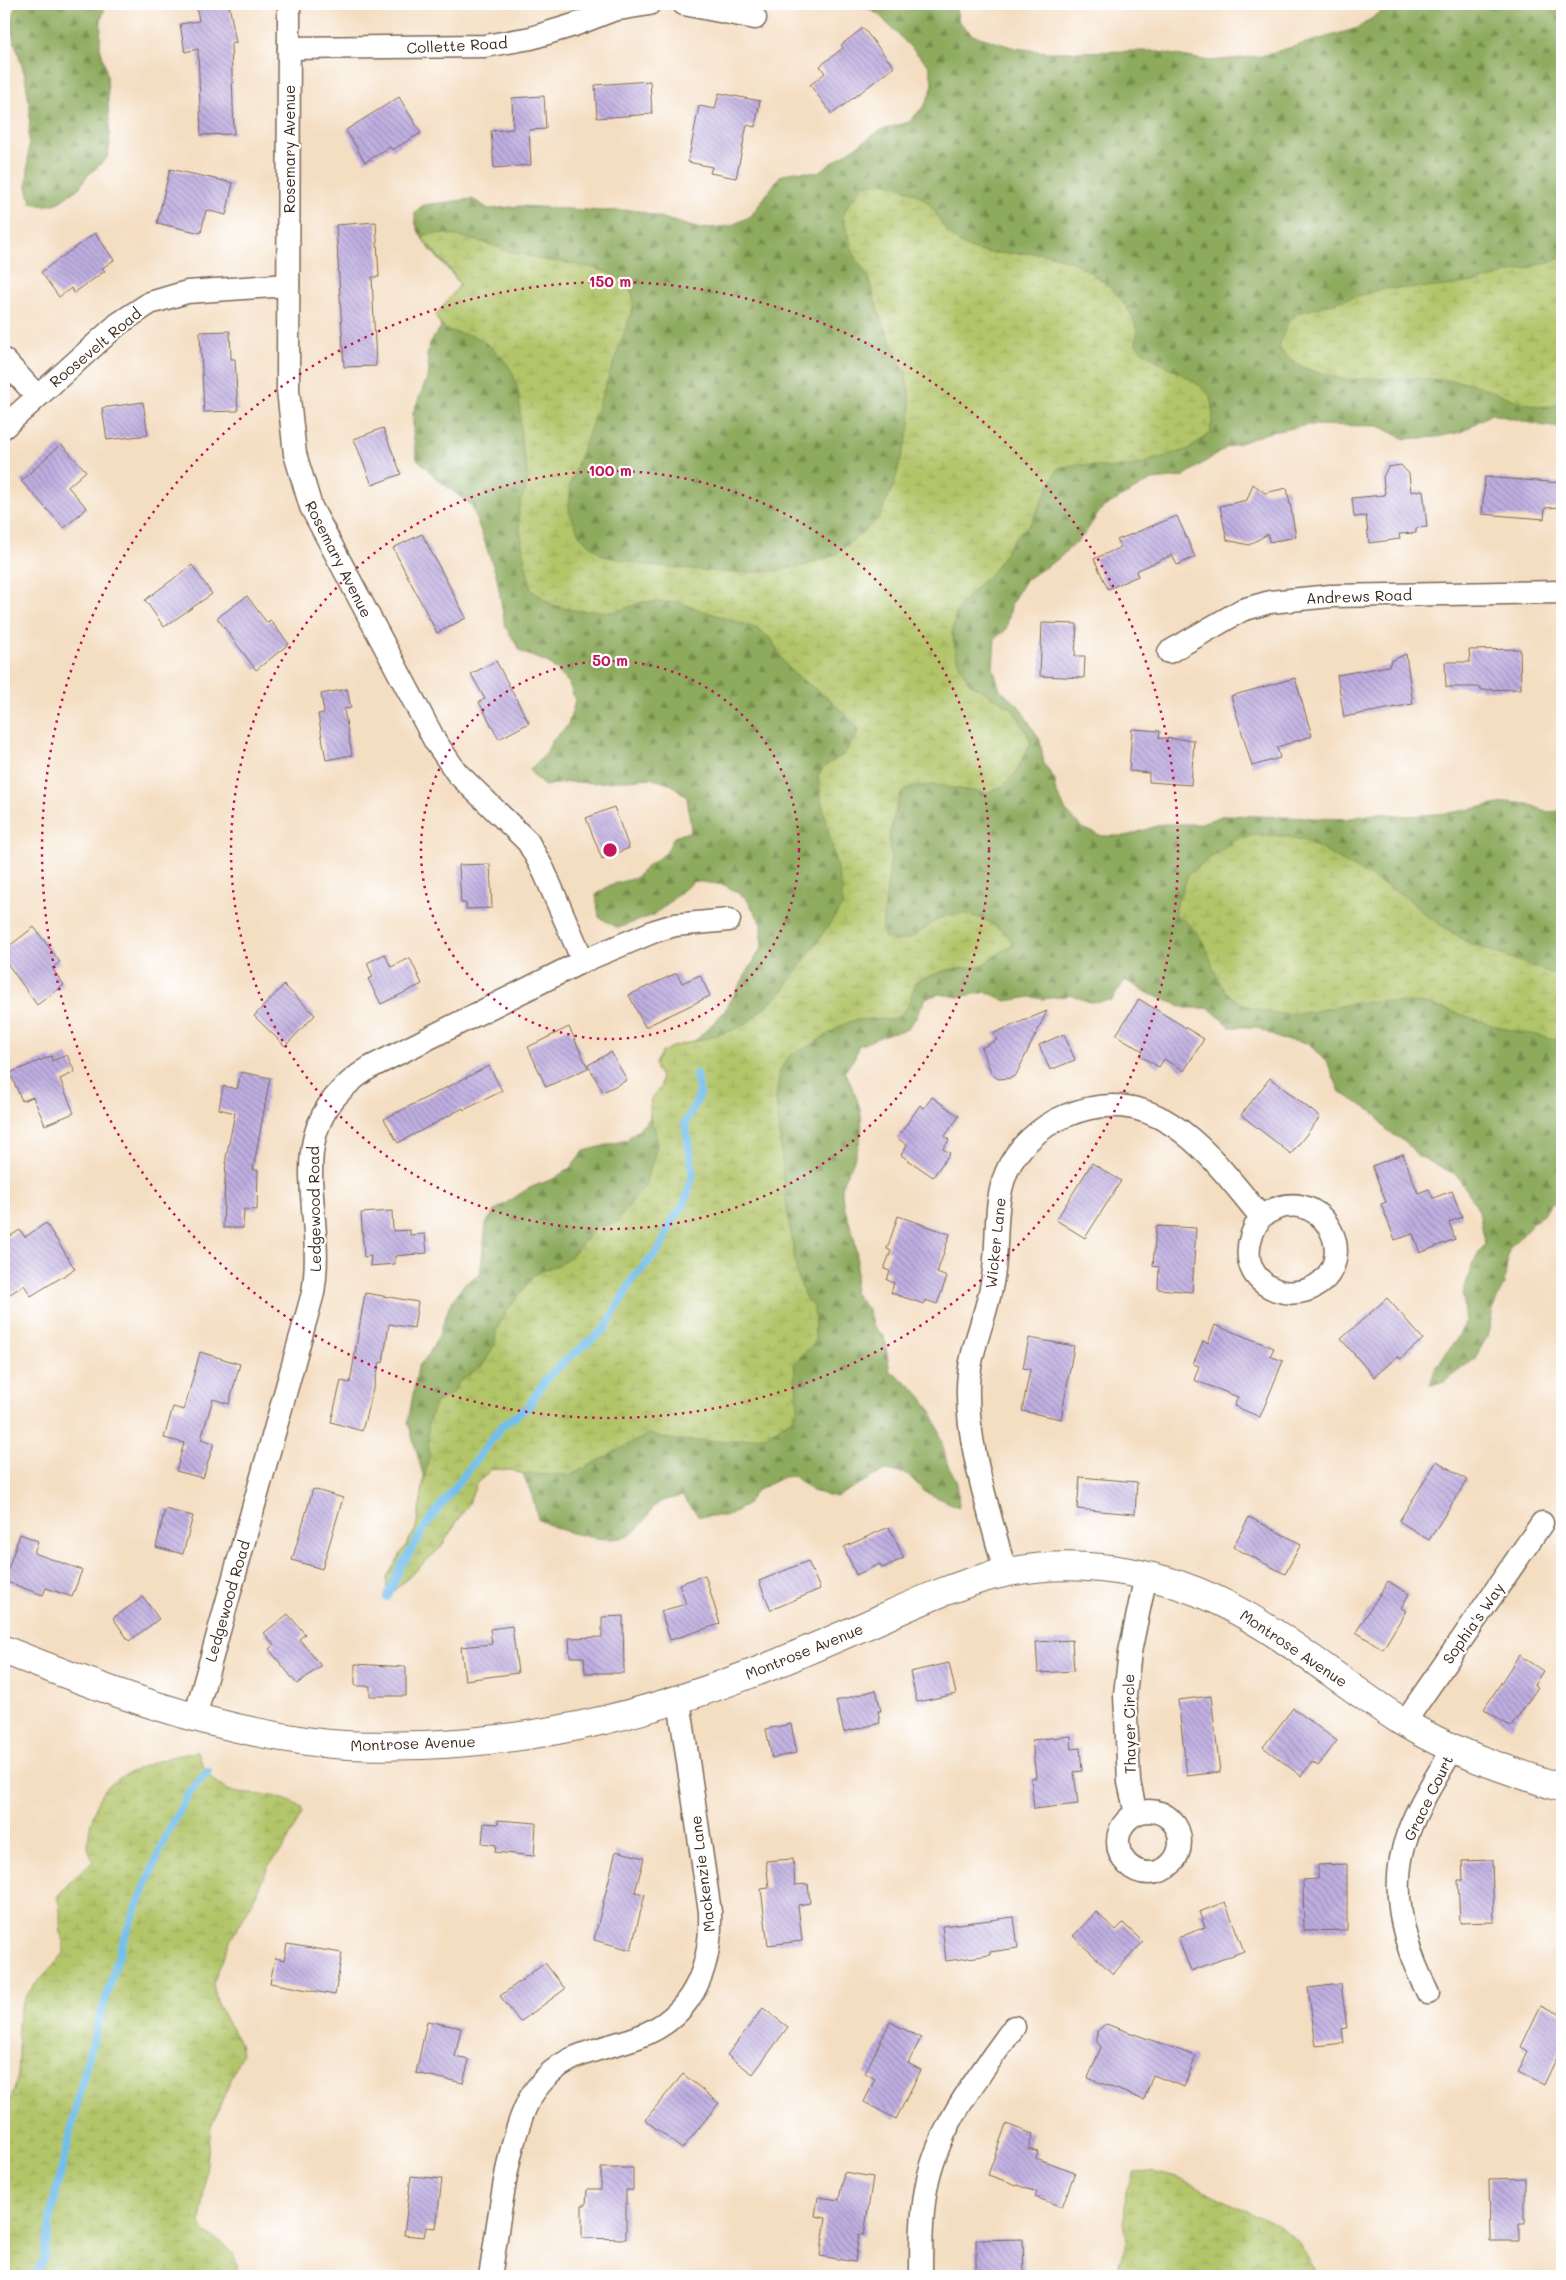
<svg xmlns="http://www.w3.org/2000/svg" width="1566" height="2280" font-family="Mali,sans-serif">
  <defs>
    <pattern id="forest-firs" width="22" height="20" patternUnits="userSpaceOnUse" patternTransform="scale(1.25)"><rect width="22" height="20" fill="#8daa5d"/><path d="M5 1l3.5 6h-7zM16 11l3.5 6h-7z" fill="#748b4c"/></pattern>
    <pattern id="wetland-marsh" width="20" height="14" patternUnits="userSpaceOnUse" patternTransform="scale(1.25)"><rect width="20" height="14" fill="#b2c569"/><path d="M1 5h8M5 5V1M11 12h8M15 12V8" fill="none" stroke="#9aa95b"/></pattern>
    <pattern id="building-back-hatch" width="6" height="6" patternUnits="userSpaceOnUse" patternTransform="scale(1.25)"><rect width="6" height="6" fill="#bfaee1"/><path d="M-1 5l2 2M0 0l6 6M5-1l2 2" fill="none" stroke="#9c8eb6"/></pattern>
  </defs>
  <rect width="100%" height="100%" fill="#fff"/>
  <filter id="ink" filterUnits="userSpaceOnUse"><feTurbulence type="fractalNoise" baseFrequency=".02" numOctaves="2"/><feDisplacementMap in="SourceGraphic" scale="10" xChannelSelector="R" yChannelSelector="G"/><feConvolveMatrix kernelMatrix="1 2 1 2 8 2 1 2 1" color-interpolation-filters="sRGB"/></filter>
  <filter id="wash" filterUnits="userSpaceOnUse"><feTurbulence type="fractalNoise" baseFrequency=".0096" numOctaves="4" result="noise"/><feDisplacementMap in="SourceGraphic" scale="20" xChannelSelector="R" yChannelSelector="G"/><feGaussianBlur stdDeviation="1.12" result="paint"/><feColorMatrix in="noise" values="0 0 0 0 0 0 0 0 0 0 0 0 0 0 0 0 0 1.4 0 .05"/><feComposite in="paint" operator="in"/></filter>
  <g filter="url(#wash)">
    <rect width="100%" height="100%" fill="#f4dec2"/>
    <g fill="url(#forest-firs)" stroke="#646a3e">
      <path d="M16 4H106L101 20 100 47 107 74 110 145 107 158 87 176 80 187 58 203 44 206 31 203 27 187 30 109 25 76 11 30Z"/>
      <path d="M861 4H955L959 22 973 35 1015 48 1047 52 1153 51 1210 61 1261 56 1358 28 1392 4H1562V427C1552 430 1505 416 1491 414L1461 432 1437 437 1405 439 1379 426 1308 425 1267 433 1226 448 1182 477 1152 480 1102 508 1083 536 1058 559 1025 580 1012 602 1006 630 995 638 993 668 1000 690 1018 705 1040 740 1044 764 1055 780V789L1066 811 1082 828 1102 836H1126L1163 824H1198L1225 815 1345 819 1379 813 1407 816 1449 813 1510 802 1528 804 1548 812 1562 811V1200L1553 1203 1509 1249 1504 1284 1494 1306 1487 1337 1475 1358 1444 1382 1430 1384 1436 1367 1456 1340 1466 1322 1463 1294 1472 1265 1485 1243 1479 1211 1469 1193 1455 1174 1417 1155 1405 1141 1388 1132 1375 1113 1340 1092 1328 1064 1308 1043 1280 1039 1256 1027H1230L1209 1008H1186L1150 994 1125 980 1112 1000 1090 1002 1072 995 1043 999 1031 997 1006 1001 987 992 958 997 939 994 926 998 915 1019 906 1030 890 1033 858 1046 855 1057 845 1071C862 1109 868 1122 853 1162 851 1169 844 1176 843 1183 838 1200 852 1225 855 1242 859 1258 856 1275 854 1292L868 1310 873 1327 884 1336 890 1372C932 1395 936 1419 947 1463 949 1470 954 1474 956 1480 959 1488 958 1499 959 1507L925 1492 907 1474 885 1470 836 1497 812 1491 793 1476 783 1477 754 1492 747 1505 727 1516H699L682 1496C675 1498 662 1500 656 1505 648 1512 645 1525 631 1534 611 1547 556 1531 538 1519L532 1495 523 1474 512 1470 492 1469 476 1484 469 1503 440 1548 387 1597V1577L416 1529 422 1495 424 1478 408 1422 418 1367 429 1354 440 1333 450 1304 465 1283 480 1275 486 1224 494 1211 529 1188 553 1179 570 1168 584 1151 626 1140 650 1119 651 1099 661 1087V1077L656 1069 655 1063 662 1052 696 1040 724 1012 762 947V924L746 898 725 885 694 881 654 915 618 928 599 917 596 895 610 885 635 878 647 866 666 853 674 837 691 831 687 797 672 785 650 778 595 783 569 782 544 786 529 770 545 755 552 741 568 725 575 701 569 683 549 663 521 652 505 626 497 577 472 506 437 479 417 459 413 434V413L429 373 427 355 430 343 441 327 436 315 460 285C446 262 412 240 415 212L423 205 472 199 489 209 521 206 602 211 635 210 700 229 730 226 751 216 780 176 795 171 817 173 881 130 909 122 925 105 933 86 929 66 879 15Z"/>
    </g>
    <g fill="url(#wetland-marsh)" stroke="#767844">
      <path d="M884 182C898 186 914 191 926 201 942 216 940 232 962 244 993 262 1026 247 1059 257 1090 267 1129 296 1137 330 1138 334 1136 340 1136 345 1157 367 1190 372 1210 396L1213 415 1210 433 1189 449 1140 464 1113 468 1077 464 1058 468 1031 523 1015 537 994 570 962 602 956 613 952 634 958 662 969 683 1011 707 1019 719 1031 742 1016 773 1002 786 987 793 933 785 908 788 900 795 889 836 891 855 882 930 885 938C923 952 931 902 973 916 981 919 987 920 994 925 1001 931 1010 935 1012 944L981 966 947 970 916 981 908 1006 899 1016 890 1020 869 1019 851 1021 839 1027 810 1046 790 1055 780 1070 776 1099 786 1202 797 1274 805 1297 814 1307 815 1338 813 1345 794 1363 798 1408 792 1419 767 1435 732 1441H697L676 1440 649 1434 571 1475 523 1474 512 1470 492 1469 476 1484 469 1503 440 1548 387 1597V1577L416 1529 429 1455 428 1423 435 1403 453 1393 458 1383 484 1364 495 1344 496 1332 504 1315 534 1275 567 1260 597 1227 617 1222 645 1185 657 1146 655 1129 650 1119V1109L651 1099 661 1087V1077L656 1069 655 1063 662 1052 672 1047 728 1032 746 1024 781 994 842 906V890L822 804 818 775 825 766 843 755 860 730 832 701 794 674 783 661 772 640 758 629 677 602H642L615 612 572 610 553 605 531 590C526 562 518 535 519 507 520 499 526 493 527 485 529 469 523 455 521 440 520 416 522 386 508 365 502 356 486 342 476 337 459 330 443 337 436 315L460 285 451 270 424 241 423 236C431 233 441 233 450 235 477 239 504 250 531 257 560 264 594 263 621 279 631 285 635 296 633 308L571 482 569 511 580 536 603 556 646 565 732 573 778 571 808 564 837 554 879 518 894 484 910 427 911 407 906 375 879 314 868 277 854 254 846 229 843 217 847 206 864 185Z"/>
      <path d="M1562 258V404C1528 414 1496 388 1463 382 1436 378 1407 378 1380 378 1367 378 1351 381 1338 378 1316 372 1292 368 1279 347L1287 324 1298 313 1382 289 1438 287 1481 281Z"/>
      <path d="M1261 835 1285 836 1308 842 1406 897 1427 916 1469 943 1562 977V1041C1544 1035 1525 1034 1507 1029 1482 1023 1459 1012 1434 1006 1419 1002 1397 1002 1381 1001 1331 1001 1294 1028 1244 1004 1201 985 1222 939 1175 915V908L1189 873 1240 837Z"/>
      <path d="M197 1752C224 1817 255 1779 301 1807L302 1813 284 1848 269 1865 251 1905 230 1941 213 1984 218 2006 240 2043 242 2053 211 2127 200 2224C206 2238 221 2239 230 2250 238 2258 236 2267 239 2276H4V2109C16 2094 19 2074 19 2054 19 2037 15 2022 22 2004 31 1984 51 1970 64 1953 64 1943 60 1934 60 1925 60 1915 61 1908 57 1897L69 1883 93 1861C91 1856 88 1851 88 1846 88 1831 96 1795 108 1786 131 1768 170 1755 197 1752Z"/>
      <path d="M1151 2171 1180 2179 1287 2230 1299 2243 1320 2276H1115L1127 2240 1124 2221 1126 2191 1134 2172Z"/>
    </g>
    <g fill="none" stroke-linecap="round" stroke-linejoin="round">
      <g stroke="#73bfec" stroke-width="8">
        <path d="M387 1597 400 1568 429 1521 502 1426 528 1407 546 1379 567 1359 605 1329 632 1280 661 1247 671 1223 684 1204 693 1174 685 1123 700 1095 696 1074"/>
        <path d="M35 2276 44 2258 52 2209 89 2054 122 1944 165 1838 188 1794 208 1771"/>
      </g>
    </g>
    <g id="blocks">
      <g fill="url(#building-back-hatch)">
        <path d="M196 4H229L236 43 231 44 234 134 201 135 198 49 185 52 180 24 199 21Z"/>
        <path d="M863 28 894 67 832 114 810 85 825 73 820 66 843 48 841 45Z"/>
        <path d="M650 81 652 114 597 118 595 85Z"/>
        <path d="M719 93 760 101 755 127 747 125 736 178 710 173 712 167 688 162 699 106 715 109Z"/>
        <path d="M544 96 546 129 529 130 531 165 494 168 491 131 513 129 512 98Z"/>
        <path d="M399 97 421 133 392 150 390 147 365 162 346 130Z"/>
        <path d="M170 169 233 183 226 215 206 210 201 233 157 223Z"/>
        <path d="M376 222 379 277H372L376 366 344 367 336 225Z"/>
        <path d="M95 233 114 260 102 268 105 271 74 293 71 288 59 297 41 272Z"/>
        <path d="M230 331 231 359H235L238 411 204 412 200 332Z"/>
        <path d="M143 402 148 435 107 440 102 408Z"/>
        <path d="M383 428 401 474 372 485 354 439Z"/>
        <path d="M61 444 86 471 68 487 87 508 64 528 21 481Z"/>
        <path d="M1401 465 1409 474 1411 492 1423 490 1427 527 1416 528V533L1399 534 1400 539 1369 543 1366 516 1354 517 1352 498 1385 495 1383 477 1388 467Z"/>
        <path d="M1485 477 1562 483V507L1545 508 1544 519 1482 514Z"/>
        <path d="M1253 484 1265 493 1287 488 1296 537 1269 542 1268 534 1249 545 1227 540 1220 506 1247 500Z"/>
        <path d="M1177 516 1195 557 1177 565 1172 555 1136 571 1138 576 1108 589 1094 559 1121 547 1117 540Z"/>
        <path d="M422 534 466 618 437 633 393 548Z"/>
        <path d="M192 565 212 594 164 627 145 600Z"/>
        <path d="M247 596 267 623 270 620 289 644 256 670 217 618Z"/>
        <path d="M1042 623 1077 624 1075 656H1085L1084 678 1040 676Z"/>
        <path d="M1520 649 1521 689 1480 690V687H1446L1445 662H1470L1469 650Z"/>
        <path d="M1406 654 1413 704 1344 717 1337 675 1389 666 1391 661Z"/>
        <path d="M496 661 529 723 499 739 479 702 485 699 471 674Z"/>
        <path d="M1295 678 1312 736 1277 747 1280 758 1252 766 1231 696Z"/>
        <path d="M347 689 351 708 344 709 352 755 326 760 318 714 324 713 321 694Z"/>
        <path d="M1132 729 1160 731 1159 738 1194 740 1191 785 1149 782V773L1129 771Z"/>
        <path d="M614 807 629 848 602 859 586 818Z"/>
        <path d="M490 864 492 908 466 909V903H461L459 865Z"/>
        <path d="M34 927 60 962 52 968 64 985 37 1005 4 959V950Z"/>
        <path d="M385 954 391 967 410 958 422 984 381 1004 368 979 373 977 367 963Z"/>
        <path d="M677 973 682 983 700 975 710 996 645 1027 629 995Z"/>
        <path d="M284 985 315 1015 285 1046 254 1016Z"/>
        <path d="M1139 999 1204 1039 1184 1071 1164 1059 1159 1067 1140 1056 1143 1051 1116 1035Z"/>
        <path d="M1047 1011 1016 1075 1011 1078 998 1079 992 1074 981 1048 997 1040 994 1033Z"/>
        <path d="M569 1027 588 1068 546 1087 528 1047Z"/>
        <path d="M1064 1034 1075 1060 1050 1070 1039 1045Z"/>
        <path d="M611 1052 627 1080 603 1092 588 1065Z"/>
        <path d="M67 1055 75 1072 60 1079 74 1113 45 1125 33 1097 22 1101 10 1073 51 1056 52 1061Z"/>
        <path d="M489 1066 502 1091 464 1110 463 1108 398 1143 384 1119Z"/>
        <path d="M241 1072 270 1078 253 1170H258L257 1210 244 1209 243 1228H223L226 1158 235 1113 219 1109 223 1086 237 1089Z"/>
        <path d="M1270 1078 1320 1117 1291 1154 1241 1115Z"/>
        <path d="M932 1097 959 1116 945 1136 949 1140 943 1149 950 1153 933 1177 901 1155 907 1145 897 1138 920 1105 924 1108Z"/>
        <path d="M1403 1154 1418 1193 1429 1189 1433 1198 1452 1191 1462 1217 1449 1222 1455 1239 1420 1253 1413 1234 1395 1240 1381 1204 1386 1202 1372 1166Z"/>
        <path d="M1092 1163 1121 1181 1085 1238 1056 1220Z"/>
        <path d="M392 1211 393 1231 410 1230V1235L425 1234 427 1253 395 1256V1264L370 1266 371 1256 364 1257 361 1213Z"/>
        <path d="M898 1216 950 1234 937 1273 947 1277 937 1304 925 1300 924 1304 891 1293 894 1283 887 1280 890 1271 884 1269 891 1251 887 1249Z"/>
        <path d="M46 1223 75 1269 31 1296 24 1285 4 1298V1240L20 1230 25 1237Z"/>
        <path d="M1156 1226 1196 1228 1192 1292 1158 1289 1159 1267 1153 1266Z"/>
        <path d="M365 1293 418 1302 414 1328 389 1324 383 1363 380 1362 362 1431 331 1422 341 1381 350 1383Z"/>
        <path d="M1387 1298 1423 1339 1400 1359 1398 1356 1374 1377 1341 1339Z"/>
        <path d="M1215 1325 1274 1348 1270 1356 1283 1361 1260 1417 1234 1406 1238 1397 1194 1380 1199 1366 1193 1364 1203 1341 1208 1343Z"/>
        <path d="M1029 1338 1074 1346 1061 1419 1022 1411 1030 1369 1023 1368Z"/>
        <path d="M200 1352 240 1364 229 1404 213 1399 201 1439 214 1443 203 1478 176 1471 184 1443 164 1438 173 1407 184 1410Z"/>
        <path d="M1437 1461 1467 1480 1429 1540 1399 1521Z"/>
        <path d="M1080 1477 1137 1482 1135 1514 1077 1509Z"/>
        <path d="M313 1489 343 1498 322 1569 292 1560Z"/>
        <path d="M165 1509 193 1516 183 1554 156 1547Z"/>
        <path d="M1249 1517 1301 1544 1285 1574 1233 1547Z"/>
        <path d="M889 1527 904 1558 882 1568 880 1564 856 1575 844 1547Z"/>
        <path d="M20 1534 38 1541 34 1553 82 1570 72 1597 46 1588 43 1595 4 1581Z"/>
        <path d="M808 1561 820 1589 771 1610 759 1581Z"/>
        <path d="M705 1575 720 1624 670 1640 661 1611 686 1604 679 1584Z"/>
        <path d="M1388 1581 1409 1594 1401 1608 1406 1611 1383 1649 1356 1632Z"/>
        <path d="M143 1597 159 1619 129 1641 113 1618Z"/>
        <path d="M288 1614 305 1634 299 1639 321 1666 297 1684 269 1649 274 1645 264 1633Z"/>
        <path d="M623 1616 624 1673H585L584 1657H570L569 1638 602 1637V1617Z"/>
        <path d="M512 1626 518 1673 465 1680 461 1647 492 1644 490 1629Z"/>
        <path d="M1072 1640 1074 1671 1038 1673 1036 1642Z"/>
        <path d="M1519 1655 1543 1671 1534 1685 1538 1687 1511 1727 1484 1709Z"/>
        <path d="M949 1663 956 1694 917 1702 910 1672Z"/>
        <path d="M355 1664 406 1667V1696H370V1686H355Z"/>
        <path d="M876 1690 881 1711H878L880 1723 844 1732 836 1701Z"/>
        <path d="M1211 1696 1220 1772 1187 1776 1178 1700Z"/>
        <path d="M1293 1708 1337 1741 1318 1766 1312 1762 1301 1776 1263 1747Z"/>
        <path d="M791 1724 797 1753 772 1758 766 1729Z"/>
        <path d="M1071 1736 1072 1749 1080 1748 1082 1771 1074 1772 1078 1804 1034 1809 1031 1778H1036L1032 1740Z"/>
        <path d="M498 1820 536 1823 534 1856 495 1852 496 1845 482 1843 484 1823 498 1824Z"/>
        <path d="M616 1851 644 1858 635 1892 645 1894 631 1950 594 1940Z"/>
        <path d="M793 1859 795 1885 808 1884 810 1903 798 1905 802 1941 768 1945 761 1889 769 1888 766 1861Z"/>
        <path d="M1492 1860 1494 1922 1460 1923 1458 1880H1463L1462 1861Z"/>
        <path d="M1347 1864V1930L1304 1931 1303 1880 1318 1879V1865Z"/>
        <path d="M1225 1902 1244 1951 1191 1971 1178 1938 1205 1927 1199 1912Z"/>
        <path d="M1096 1912 1116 1930 1123 1923 1143 1942 1113 1974 1073 1936Z"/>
        <path d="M1014 1917 1018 1948 990 1952V1955L946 1961 942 1926Z"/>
        <path d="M287 1944 342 1953 335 1995 270 1983 275 1958 284 1960Z"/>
        <path d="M545 1963 565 1989 520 2022 500 1996Z"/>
        <path d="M1341 1984 1347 2028 1342 2029 1344 2043 1316 2046 1308 1988Z"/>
        <path d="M1541 2005 1562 2015V2046L1544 2085 1518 2072 1528 2051 1521 2047Z"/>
        <path d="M763 2008 788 2027 753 2074 727 2055Z"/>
        <path d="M427 2021 461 2028 455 2057 469 2060 463 2083 416 2073Z"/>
        <path d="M890 2022 921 2038 908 2063 921 2070 896 2119 864 2102 875 2079 865 2073Z"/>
        <path d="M1106 2024 1196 2056 1184 2087 1153 2075 1144 2100 1088 2078 1101 2047 1097 2042V2031Z"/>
        <path d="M683 2074 719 2103 682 2149 645 2120Z"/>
        <path d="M1006 2124 1033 2134 1028 2149 1038 2152 1036 2158 1075 2172 1062 2207 1035 2197 1037 2192 988 2175Z"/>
        <path d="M601 2168H633V2190H626V2239L582 2238V2205H586L587 2189H601Z"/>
        <path d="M844 2172 873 2177 864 2235 859 2234 855 2262 820 2256 826 2218 815 2216 818 2197 839 2200Z"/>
        <path d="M411 2176 442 2179 436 2228 426 2227 424 2237 404 2235Z"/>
        <path d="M1525 2178V2223H1519V2241H1490L1489 2179Z"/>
        <path d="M1023 2239 1024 2273 1009 2274V2276H976V2240Z"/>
      </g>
    </g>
  </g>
  <g filter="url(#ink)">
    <use href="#blocks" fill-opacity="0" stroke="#7c6957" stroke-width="1"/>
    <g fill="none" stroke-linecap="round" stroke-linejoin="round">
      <g stroke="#7c6957" stroke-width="25">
        <g id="minor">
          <path d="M289 4 288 390 295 454 311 507 435 741 457 773 528 842 543 869 583 961"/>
          <path d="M684 4 755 18"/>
          <path d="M289 48 485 46 531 38 574 25 613 10 649 4"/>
          <path d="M4 360 37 396"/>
          <path d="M4 427 118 324 150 303 187 292 288 285"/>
          <path d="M1169 652 1242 610 1270 602 1331 596 1562 592"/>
          <path d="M1005 1572C991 1516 966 1444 968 1387 969 1349 988 1314 993 1277 999 1242 993 1206 1006 1173 1016 1148 1041 1126 1065 1116 1157 1078 1209 1154 1261 1217 1243 1243 1242 1276 1276 1290 1287 1294 1299 1293 1310 1289 1367 1263 1320 1174 1261 1217"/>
          <path d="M195 1717 313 1293C328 1206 274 1128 369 1068L583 961 655 931 675 925 729 920"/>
          <path d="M1404 1723 1542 1523"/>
          <circle cx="1149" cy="1842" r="31"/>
          <path d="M1136 1814 1129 1782 1125 1695 1130 1652 1146 1575"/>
          <path d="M1428 1993C1403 1944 1388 1887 1408 1833 1419 1803 1437 1776 1453 1748"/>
          <path d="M490 2276C499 2227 507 2127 536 2089 564 2051 597 2052 638 2037 693 2017 712 1967 710 1912L679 1700"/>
          <path d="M921 2276C921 2247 921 2218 926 2189 937 2127 978 2077 1014 2027"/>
        </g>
      </g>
      <g stroke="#7c6957" stroke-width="30">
        <path id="secondary" d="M4 1650C102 1689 201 1726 306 1741 345 1747 384 1746 423 1745 550 1740 660 1711 778 1663 806 1651 834 1639 862 1627 947 1590 1005 1558 1101 1568 1231 1581 1298 1655 1401 1721 1451 1752 1507 1770 1562 1788"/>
      </g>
      <use href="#minor" stroke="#fff" stroke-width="22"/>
      <use href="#secondary" stroke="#fff" stroke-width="28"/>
    </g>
  </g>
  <g fill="none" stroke="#c2185b" stroke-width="2.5" stroke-dasharray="2.5 5">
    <circle cx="610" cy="850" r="189"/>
    <circle cx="610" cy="850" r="379"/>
    <circle cx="610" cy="850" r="568"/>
  </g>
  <g text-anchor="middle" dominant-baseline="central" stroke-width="4.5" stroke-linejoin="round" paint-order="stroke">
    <g font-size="15" fill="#3b2a1e" stroke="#fff">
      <text transform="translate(457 45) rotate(-3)">Collette Road</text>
      <text transform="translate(289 149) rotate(-90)">Rosemary Avenue</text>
      <text transform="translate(95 347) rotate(-40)">Roosevelt Road</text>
      <text transform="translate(339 559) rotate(63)">Rosemary Avenue</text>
      <text transform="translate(1359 596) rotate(-2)">Andrews Road</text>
      <text transform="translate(314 1209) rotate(-91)">Ledgewood Road</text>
      <text transform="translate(995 1243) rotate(-84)">Wicker Lane</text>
      <text transform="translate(227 1601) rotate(-74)">Ledgewood Road</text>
      <text transform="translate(1473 1623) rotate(-55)">Sophia's Way</text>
      <text transform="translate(1294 1648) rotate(34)">Montrose Avenue</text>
      <text transform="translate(804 1651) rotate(-22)">Montrose Avenue</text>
      <text transform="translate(1129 1724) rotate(-91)">Thayer Circle</text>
      <text transform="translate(413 1743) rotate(-2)">Montrose Avenue</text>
      <text transform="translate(1428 1798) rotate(-64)">Grace Court</text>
      <text transform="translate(702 1874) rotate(-97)">Mackenzie Lane</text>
    </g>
  </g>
  <circle cx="610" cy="850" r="8" fill="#c2185b" stroke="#fff" stroke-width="2.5"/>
  <g font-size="15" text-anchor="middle" font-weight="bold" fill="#c2185b" stroke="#fff" stroke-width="4.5" stroke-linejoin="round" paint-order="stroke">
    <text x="610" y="287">150 m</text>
    <text x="610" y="476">100 m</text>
    <text x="610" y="666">50 m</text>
  </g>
  <rect width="1566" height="2280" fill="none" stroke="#fff" stroke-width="20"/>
</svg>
